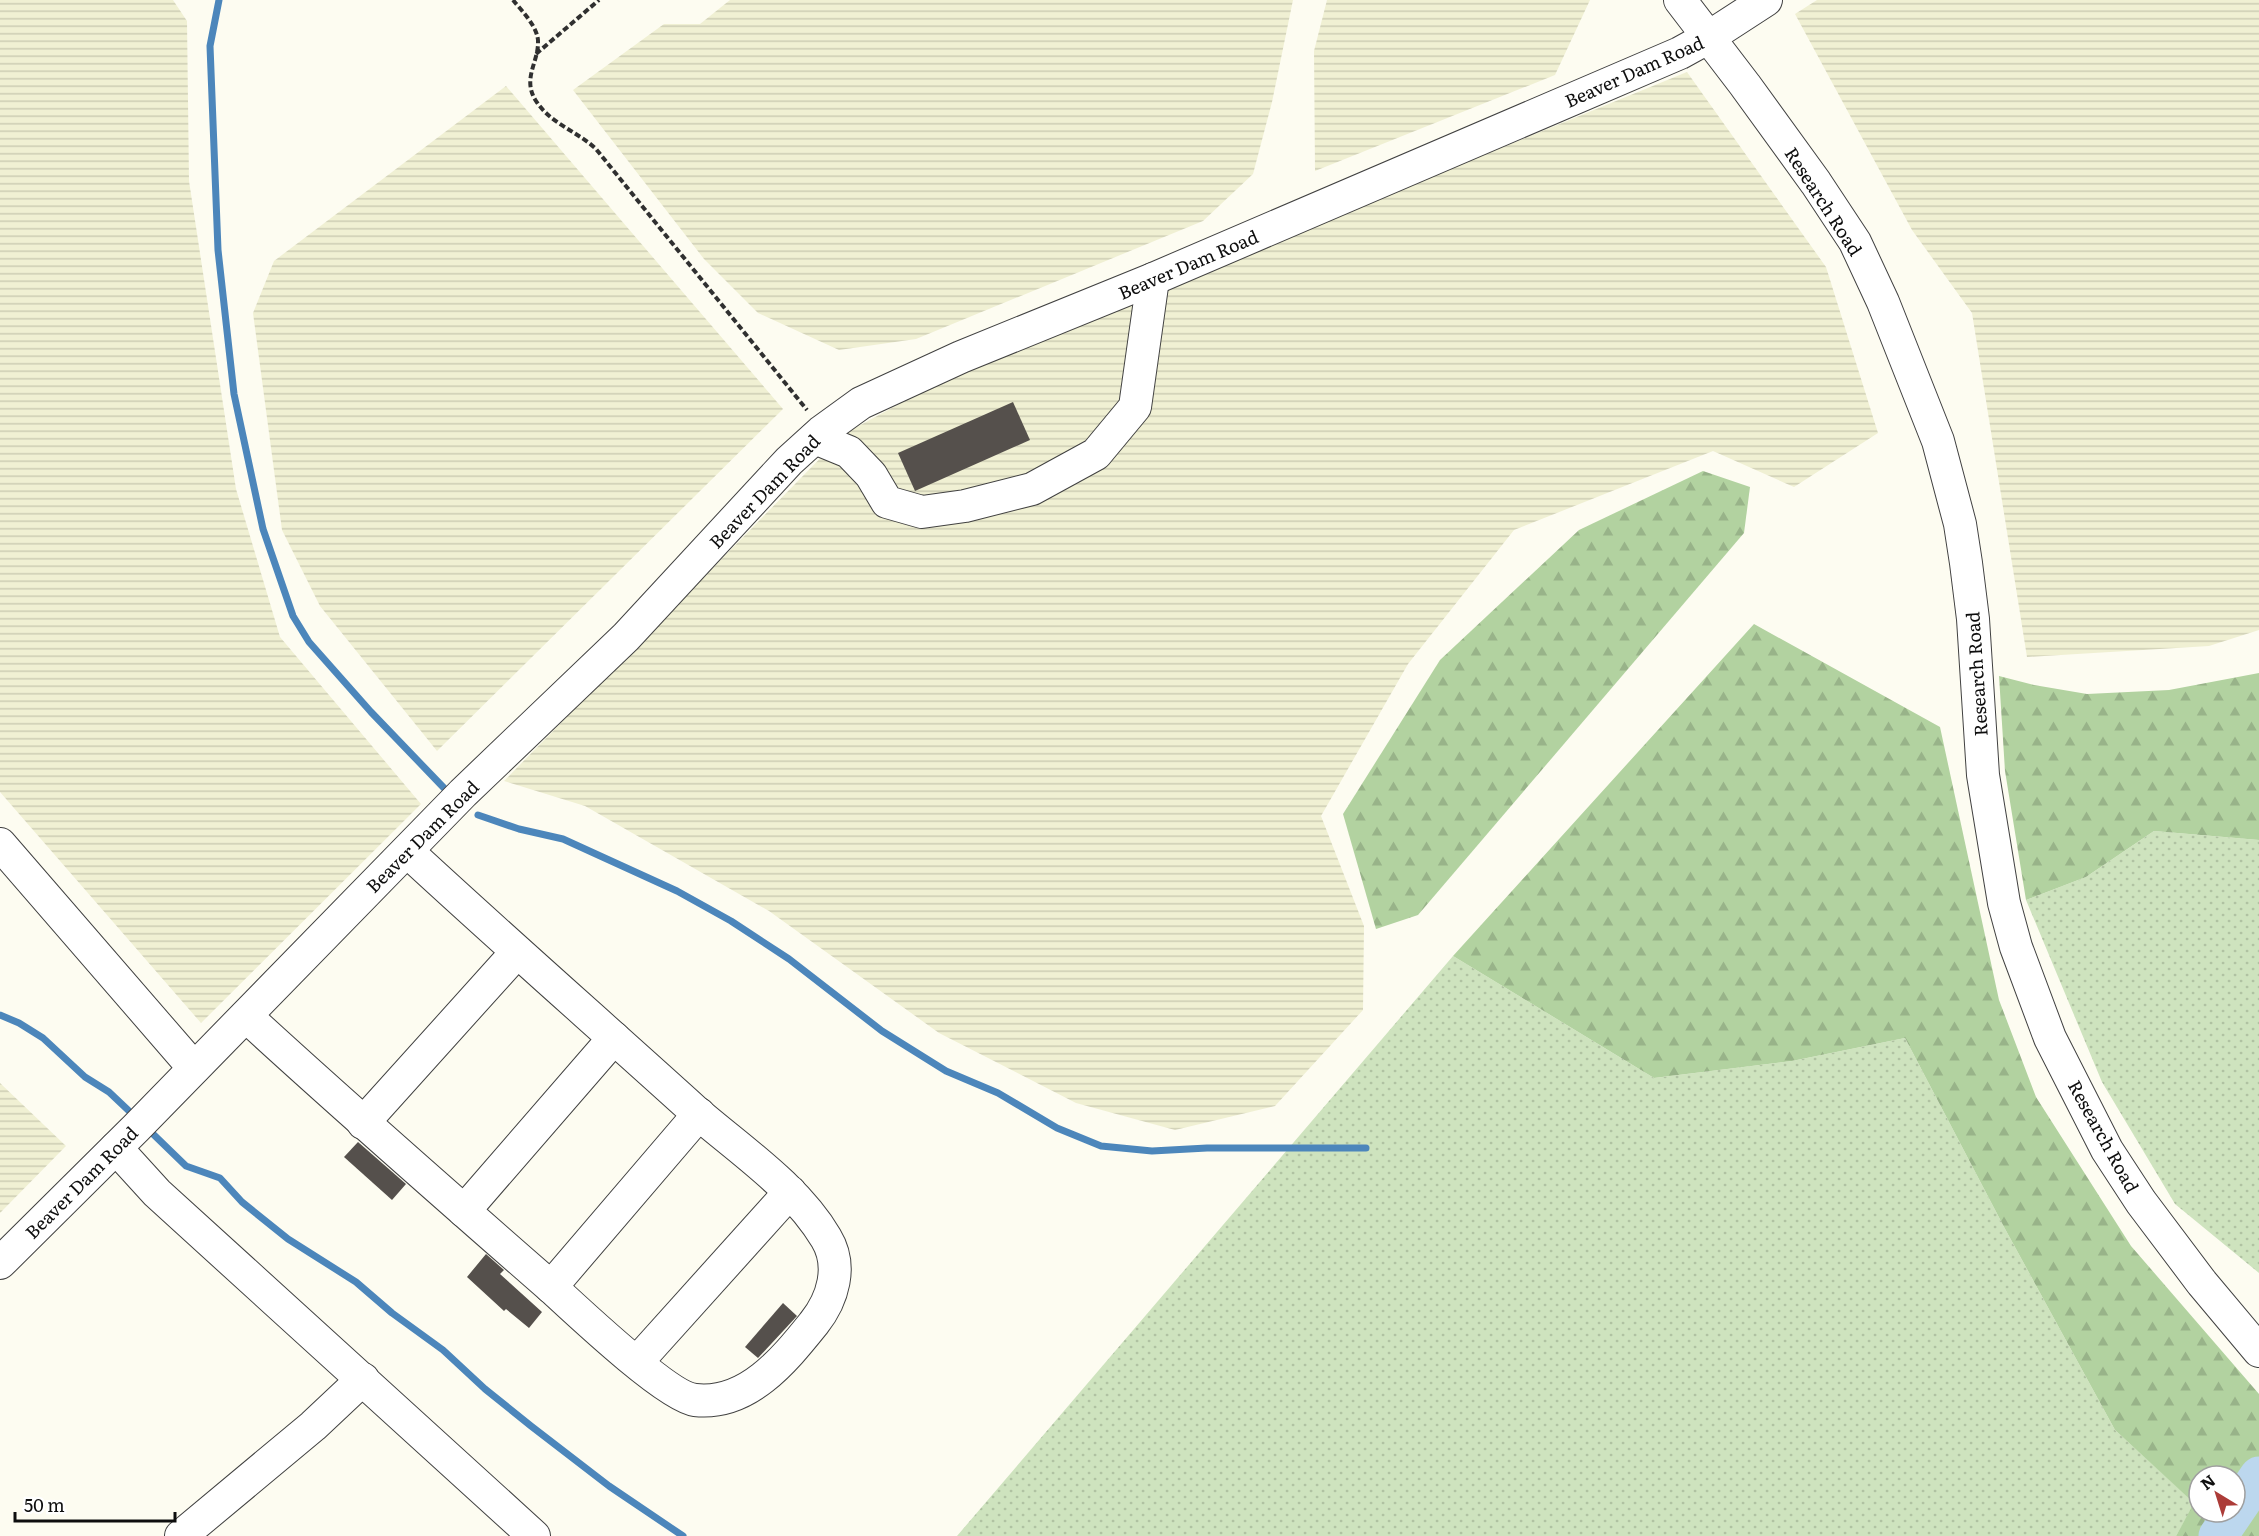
<svg xmlns="http://www.w3.org/2000/svg" width="2259" height="1536" font-family="Literata,serif">
  <defs>
    <pattern id="farmland-rules" width="6" height="5" patternUnits="userSpaceOnUse" patternTransform="scale(1.5)"><rect width="6" height="5" fill="#f0f0d3"/><path d="M0 2.5h6" fill="none" stroke="#cdcdb4"/></pattern>
    <pattern id="grass-dots" width="8" height="8" patternUnits="userSpaceOnUse" patternTransform="scale(1.5)"><rect width="8" height="8" fill="#cee3be"/><path d="M2 2h.1M6 6h.1" fill="none" stroke="#b0c2a2" stroke-width="1.8" stroke-linecap="round"/></pattern>
    <pattern id="forest-firs" width="22" height="20" patternUnits="userSpaceOnUse" patternTransform="scale(1.5)"><rect width="22" height="20" fill="#b2d2a0"/><path d="M5 1l3.5 6h-7zM16 11l3.5 6h-7z" fill="#98b389"/></pattern>
  </defs>
  <rect width="100%" height="100%" fill="#fdfcf1"/>
  <g fill="url(#farmland-rules)">
    <path d="M0 0H173L187 21 189 181 236 489 280 637 421 804 201 1023 0 792Z"/>
    <path d="M730 0H1293L1272 102 1253 174 1203 221 916 339 839 350 758 313 704 259 573 90 664 24H700Z"/>
    <path d="M1327 0H1590L1555 75 1315 171 1314 51Z"/>
    <path d="M1817 0H2259V630L2209 646 2027 657 1972 313 1912 230 1795 14Z"/>
    <path d="M1687 72 1826 267 1878 433 1794 487 1713 451 1514 530 1408 664 1321 816 1364 926 1363 1010 1275 1106 1175 1130 1076 1103 939 1033 769 911 585 806 504 781 844 434 976 362Z"/>
    <path d="M506 86 783 409 437 751 320 606 282 530 253 313 274 261Z"/>
    <path d="M0 1083 66 1146 0 1213Z"/>
  </g>
  <g fill="url(#grass-dots)">
    <path d="M2154 831 2259 840V1273L2175 1204 2102 1082 2026 900 2086 877Z"/>
    <path d="M1453 956 1654 1078 1792 1061 1905 1038 2004 1227 2115 1430 2195 1503 2176 1536H957Z"/>
  </g>
  <g fill="url(#forest-firs)" fill-rule="evenodd">
    <path d="M1703 471 1750 487 1744 533 1418 915 1376 929 1343 814 1440 660 1579 530Z"/>
    <path d="M1754 624 1940 727 1999 1000 2036 1097 2131 1246 2259 1394V1536H2176L2194 1503 2115 1430 2004 1227 1905 1038 1792 1061 1654 1078 1453 956ZM2199 1476H2235V1512H2199Z"/>
    <path d="M2259 673V840L2154 831 2086 877 2026 900 2005 771 1999 676 2034 685 2087 694 2169 690Z"/>
  </g>
  <g fill="none" stroke-linecap="round" stroke-linejoin="round">
    <g stroke="#4c86bb" stroke-width="7">
      <path d="M219 0 210 46 218 250 234 394 263 529 293 616 309 642 371 712 444 788"/>
      <path d="M478 815 519 829 563 839 677 891 731 921 789 959 882 1031 946 1071 998 1093 1057 1128 1101 1146 1152 1151 1207 1148H1366"/>
      <path d="M0 1015 19 1023 43 1038 85 1077 109 1092 128 1110"/>
      <path d="M153 1134 186 1166 220 1178 242 1202 288 1239 356 1282 392 1313 443 1350 485 1389 531 1426 609 1486 683 1536"/>
    </g>
    <path stroke="#bcd7ee" stroke-width="39" d="M2218 1536 2259 1476"/>
  </g>
  <g fill="#55504c">
    <path d="M1013 402 1030 440 915 491 898 453Z"/>
    <path d="M358 1142 406 1184 392 1200 344 1157Z"/>
    <path d="M486 1254 504 1270 500 1274 542 1312 529 1328 506 1309 504 1311 467 1277Z"/>
    <path d="M783 1303 797 1316 758 1358 745 1347Z"/>
  </g>
  <g fill="none" stroke-linecap="round" stroke-linejoin="round">
    <g stroke="#414141" stroke-width="34">
      <g id="minor">
        <path d="M1680 0 1745 85 1816 183 1855 242 1883 302 1938 441 1960 524 1966 563 1973 619 1983 775 2004 903 2016 947 2050 1038 2107 1150 2141 1202 2202 1283 2259 1351"/>
        <path d="M815 438 849 452 871 475 887 502 922 512 965 506 1032 489 1096 454 1135 407 1153 279"/>
        <path d="M0 844 194 1068"/>
        <path d="M246 1016C346 1108 449 1198 552 1288 577 1311 668 1397 695 1400 748 1406 785 1359 814 1323 833 1299 843 1266 826 1238 796 1187 740 1150 695 1111 599 1024 502 939 407 851"/>
        <path d="M363 1123 517 952"/>
        <path d="M116 1148 157 1193 534 1536"/>
        <path d="M464 1211 614 1038"/>
        <path d="M0 1263 136 1128 463 793 626 637 789 461 821 432 861 403 961 357 1153 279 1680 53 1709 37 1766 0"/>
        <path d="M551 1287 699 1114"/>
        <path d="M637 1362 790 1192"/>
        <path d="M181 1536 313 1426 363 1379"/>
      </g>
    </g>
    <g stroke="#303030" stroke-width="4" stroke-dasharray="6 3" stroke-linecap="butt">
      <path d="M513 0C522 11 539 28 538 43 538 63 522 79 536 101 551 124 577 131 596 149L807 410"/>
      <path d="M536 54 599 0"/>
    </g>
    <use href="#minor" stroke="#fff" stroke-width="32"/>
  </g>
  <g text-anchor="middle" dominant-baseline="central" stroke-width="6" stroke-linejoin="round" paint-order="stroke">
    <g font-size="18" fill="#0e0e0e" stroke="#fff">
      <text transform="translate(1634 71) rotate(-24)">Beaver Dam Road</text>
      <text transform="translate(1824 201) rotate(57)">Research Road</text>
      <text transform="translate(1188 264) rotate(-23)">Beaver Dam Road</text>
      <text transform="translate(764 491) rotate(-46)">Beaver Dam Road</text>
      <text transform="translate(1976 674) rotate(-94)">Research Road</text>
      <text transform="translate(422 836) rotate(-45)">Beaver Dam Road</text>
      <text transform="translate(2104 1136) rotate(61)">Research Road</text>
      <text transform="translate(81 1182) rotate(-45)">Beaver Dam Road</text>
    </g>
  </g>
  <g transform="translate(2217 1494) rotate(322)"><circle r="28" fill="#ffffff" stroke="#9f9f9f" stroke-width="1.5"/>
  <path d="M0-4.5L10 22L0 15L-10 22Z" fill="#ac3c38"/>
  <text y="-9" font-size="16" font-weight="bold" text-anchor="middle" fill="#0e0e0e">N</text>
  </g>
  <path d="M15 1512v9h160v-9" fill="none" stroke="#0e0e0e" stroke-width="3"/>
  <text x="24" y="1512" font-size="18" fill="#0e0e0e" stroke="#ffffff" stroke-width="4.5" paint-order="stroke">50 m</text>
</svg>
